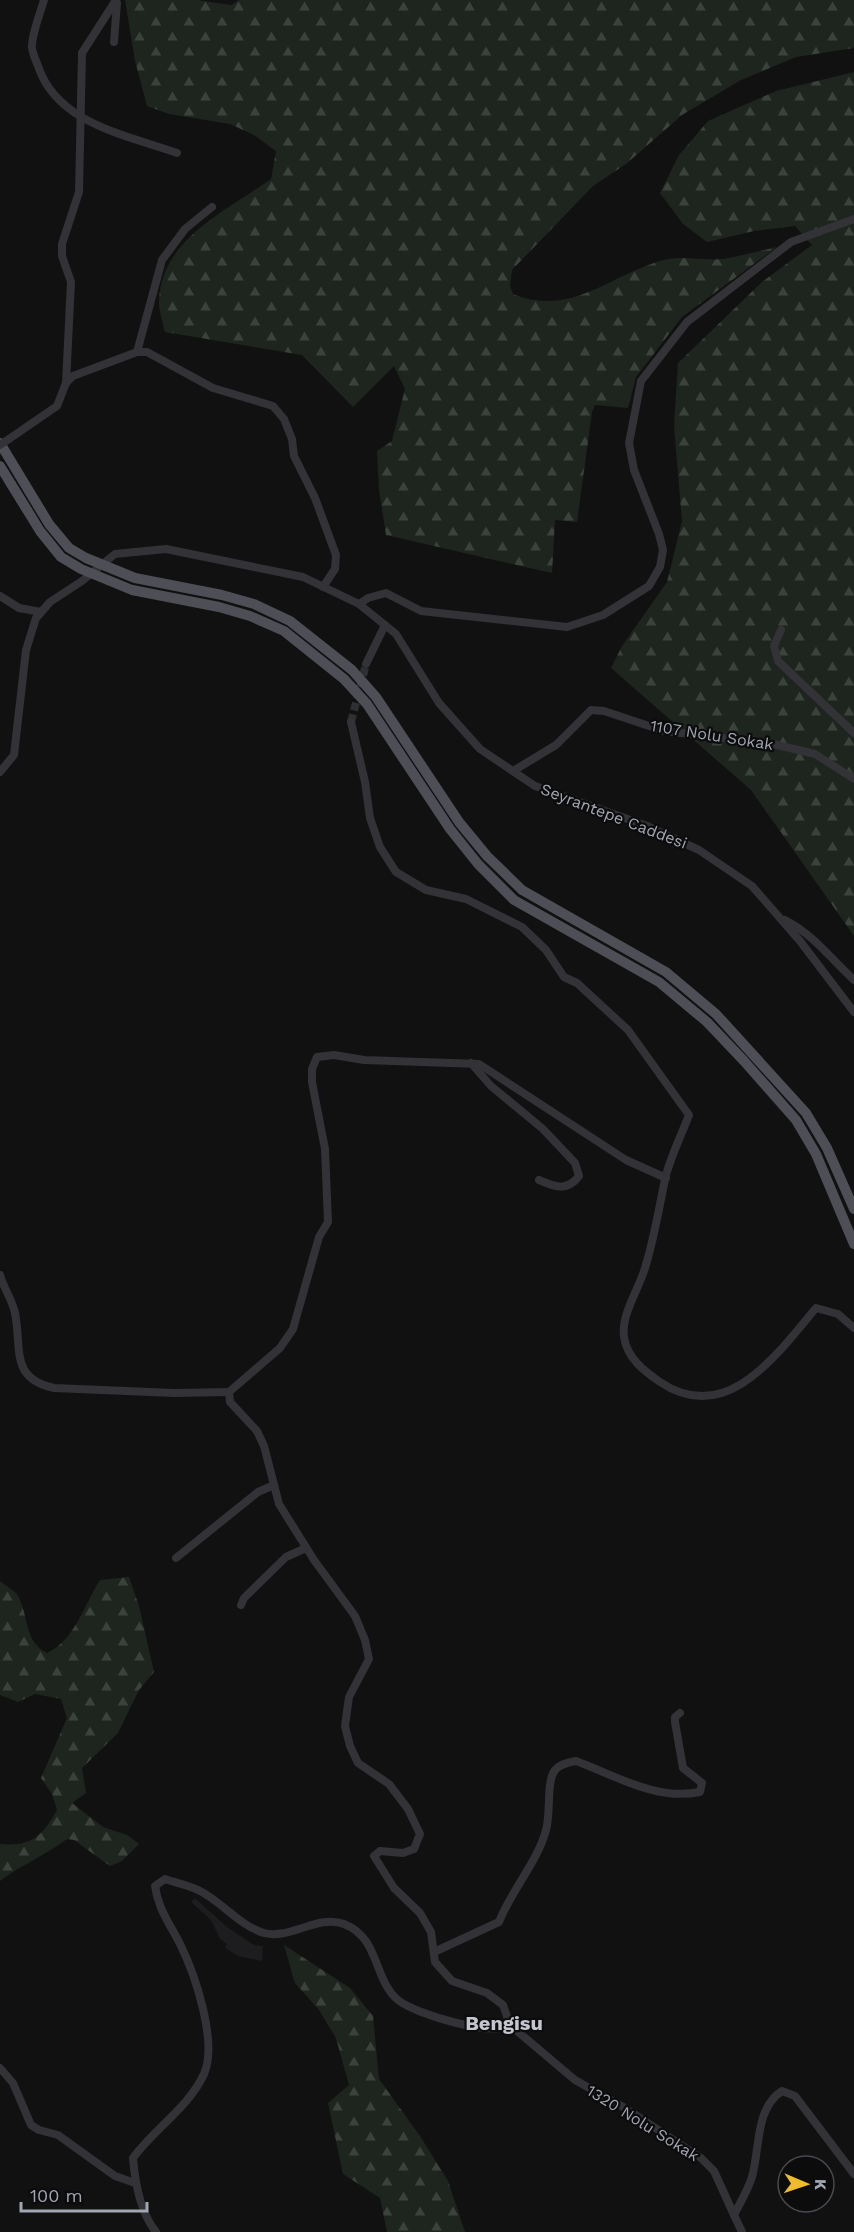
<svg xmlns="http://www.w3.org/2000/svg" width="854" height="2232" font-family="'Work Sans',sans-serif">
  <defs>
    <pattern id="forest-firs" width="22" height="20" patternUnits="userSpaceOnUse" patternTransform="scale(1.5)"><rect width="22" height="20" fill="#1d251e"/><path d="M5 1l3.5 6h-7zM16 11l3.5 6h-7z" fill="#3b423c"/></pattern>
  </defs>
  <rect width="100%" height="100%" fill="#111112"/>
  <path fill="#1d1d1f" d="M195 1898 227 1927 254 1945 263 1946 262 1961 238 1956 225 1948 227 1944 220 1939 211 1920 191 1902Z"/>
  <g fill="url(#forest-firs)">
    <path d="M125 0H197L231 5 239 0H854V48L796 57 741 80 682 115 626 164 593 186 512 270 510 286 513 294C572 318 610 274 664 260 683 255 704 261 723 259 741 256 759 251 777 247L682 317 636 377 628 408 595 405 592 412 577 522 555 520 552 573 386 535 379 490 377 451 392 441 405 389 394 366 353 407 302 355 165 332C163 324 160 314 159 305 158 240 227 211 271 179L276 151 254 135 230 124 169 114 147 106 135 61Z"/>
    <path d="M854 72V936L751 790 611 668 622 646 667 582 682 521 674 426 678 363 762 282 812 245 795 226 754 231 707 242 683 224 660 193 679 155 708 121 776 91Z"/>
    <path d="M129 1577 139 1606 154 1672 139 1690 118 1733 82 1768 86 1793 72 1803 103 1827 127 1835 139 1844 122 1861 110 1866 74 1840 67 1839C44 1856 21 1865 0 1881V1844C32 1847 42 1836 57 1810L52 1794 41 1778 67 1718 61 1699 35 1694 18 1702 0 1695V1581C5 1586 15 1590 18 1596 29 1616 24 1642 47 1653 75 1640 84 1605 100 1580Z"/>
    <path d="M284 1945 350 1988 373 2016 379 2079 420 2136 448 2181 465 2232H387L380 2198 343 2174 328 2103 349 2085 336 2038 319 2010 295 1983Z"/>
  </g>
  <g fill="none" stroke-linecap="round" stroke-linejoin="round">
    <path stroke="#2e2f32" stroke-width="8" stroke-dasharray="8 4" stroke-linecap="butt" d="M351 722 366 664"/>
    <g stroke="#323237" stroke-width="8">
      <path d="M44 0C40 14 33 30 32 45 31 51 36 60 38 66 57 124 127 135 177 153"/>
      <path d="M114 42 117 3"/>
      <path d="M137 352 162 260 185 229 212 207"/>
      <path d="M66 383 71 282 62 256V244L79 192 82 53 116 0"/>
      <path d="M9 439 57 406 66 383 73 376 137 352H147L213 388 273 406 284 419 292 439 294 456 315 498 336 555 335 569 323 587"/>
      <path d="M0 596 19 608 41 612"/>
      <path d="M359 604 368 598 386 593 421 611 567 627 603 615 649 586 660 567 663 550 659 534 634 470 629 443 641 381 687 322 791 242 854 219"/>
      <path d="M781 630 774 646 778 661 854 733"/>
      <path d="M366 664 385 625"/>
      <path d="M351 722 365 782 370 818 380 847 396 872 426 890 466 899 522 927 546 950 564 977 577 983 628 1030 689 1115C681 1136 670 1158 665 1179 659 1209 654 1239 645 1268 639 1289 621 1314 624 1337 627 1358 644 1371 660 1382 727 1427 777 1354 816 1308L838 1314 854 1328"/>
      <path d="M513 771 556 745 591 710 604 711 664 731 773 744 815 754 854 779"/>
      <path d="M0 772 14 755 26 650 36 618 50 602 82 581 115 554 166 549 303 577 359 604 396 634 439 703 480 749 535 786 647 826 699 850 752 886 800 941 854 1012"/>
      <path d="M785 920C814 935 830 958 854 980"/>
      <path d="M471 1063 491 1086 543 1129 575 1163 579 1176C567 1192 555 1187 539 1180"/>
      <path d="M0 1275C4 1290 15 1303 16 1319 21 1352 12 1379 54 1388L174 1393 229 1392"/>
      <path d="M176 1558 258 1492 274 1485"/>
      <path d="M241 1605 244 1598 286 1557 306 1548"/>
      <path d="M434 1952 499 1922C511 1891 538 1861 546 1830 551 1814 546 1782 555 1770 560 1764 569 1762 576 1761 616 1776 657 1801 700 1792L702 1783 683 1768 675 1722V1717L680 1713"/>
      <path d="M510 2025 503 2005 487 1993 452 1981 435 1962 431 1932 420 1913 394 1888 374 1856 380 1851 403 1853 414 1849 420 1834 408 1809 389 1784 358 1763 350 1746 345 1726 349 1697 369 1659 365 1640 355 1616 314 1560 279 1504 264 1446 257 1431 230 1402 229 1392 280 1348 293 1329 319 1237 328 1222 325 1149 312 1082V1069L317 1057 334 1055 364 1060 479 1064 626 1160 666 1178"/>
      <path d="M510 2025 575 2080 625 2108 701 2158 714 2171 734 2215C740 2203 748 2190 752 2177 760 2149 755 2108 782 2091L795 2096 854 2174"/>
      <path d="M0 2068 13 2083 31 2125 39 2130 58 2135 115 2176 135 2183"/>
      <path d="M734 2215 742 2232"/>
      <path d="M156 2232C140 2212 135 2183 133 2158 154 2129 189 2107 204 2074 218 2042 195 1974 180 1944 170 1924 158 1909 155 1886L165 1879C176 1883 189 1885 200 1891 222 1902 240 1926 264 1933 290 1940 318 1914 344 1924 380 1938 373 1979 398 2000 415 2014 492 2037 510 2025"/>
    </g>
    <g stroke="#4e4f56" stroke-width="10">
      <path d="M0 443 49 524 69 548 86 558 135 578 222 595 254 604 290 621 352 670 376 697 459 822 487 856 522 890 666 972 716 1014 806 1113 827 1148 854 1209"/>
      <path d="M0 466 40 531 61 557 81 569 132 590 219 607 250 616 284 631 344 679 367 704 450 829 478 864 514 900 659 982 707 1022 744 1061 796 1120 816 1154 854 1244"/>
    </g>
    <path stroke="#323237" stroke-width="8" d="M0 445 9 439"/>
  </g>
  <g text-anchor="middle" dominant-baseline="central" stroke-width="4.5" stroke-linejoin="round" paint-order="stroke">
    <g font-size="16" fill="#a2a6b3" stroke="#0c0c0d">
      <text transform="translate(712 735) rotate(9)">1107 Nolu Sokak</text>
      <text transform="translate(614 816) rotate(21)">Seyrantepe Caddesi</text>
      <text transform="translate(643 2123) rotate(32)">1320 Nolu Sokak</text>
    </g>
    <g font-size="20" font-weight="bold" fill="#c3c5cf" stroke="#0c0c0d">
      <text x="504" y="2023">Bengisu</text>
    </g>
  </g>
  <g transform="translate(806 2184) rotate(92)"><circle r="28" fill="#0c0c0d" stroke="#484a4f" stroke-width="1.5"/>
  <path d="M0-4.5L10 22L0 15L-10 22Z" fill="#efbc2b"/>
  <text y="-9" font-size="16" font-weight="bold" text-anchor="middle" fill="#a2a6b3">K</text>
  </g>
  <path d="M21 2202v9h126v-9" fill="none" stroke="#a2a6b3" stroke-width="3"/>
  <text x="30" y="2202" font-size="18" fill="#a2a6b3" stroke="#0c0c0d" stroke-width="4.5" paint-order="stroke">100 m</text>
</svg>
